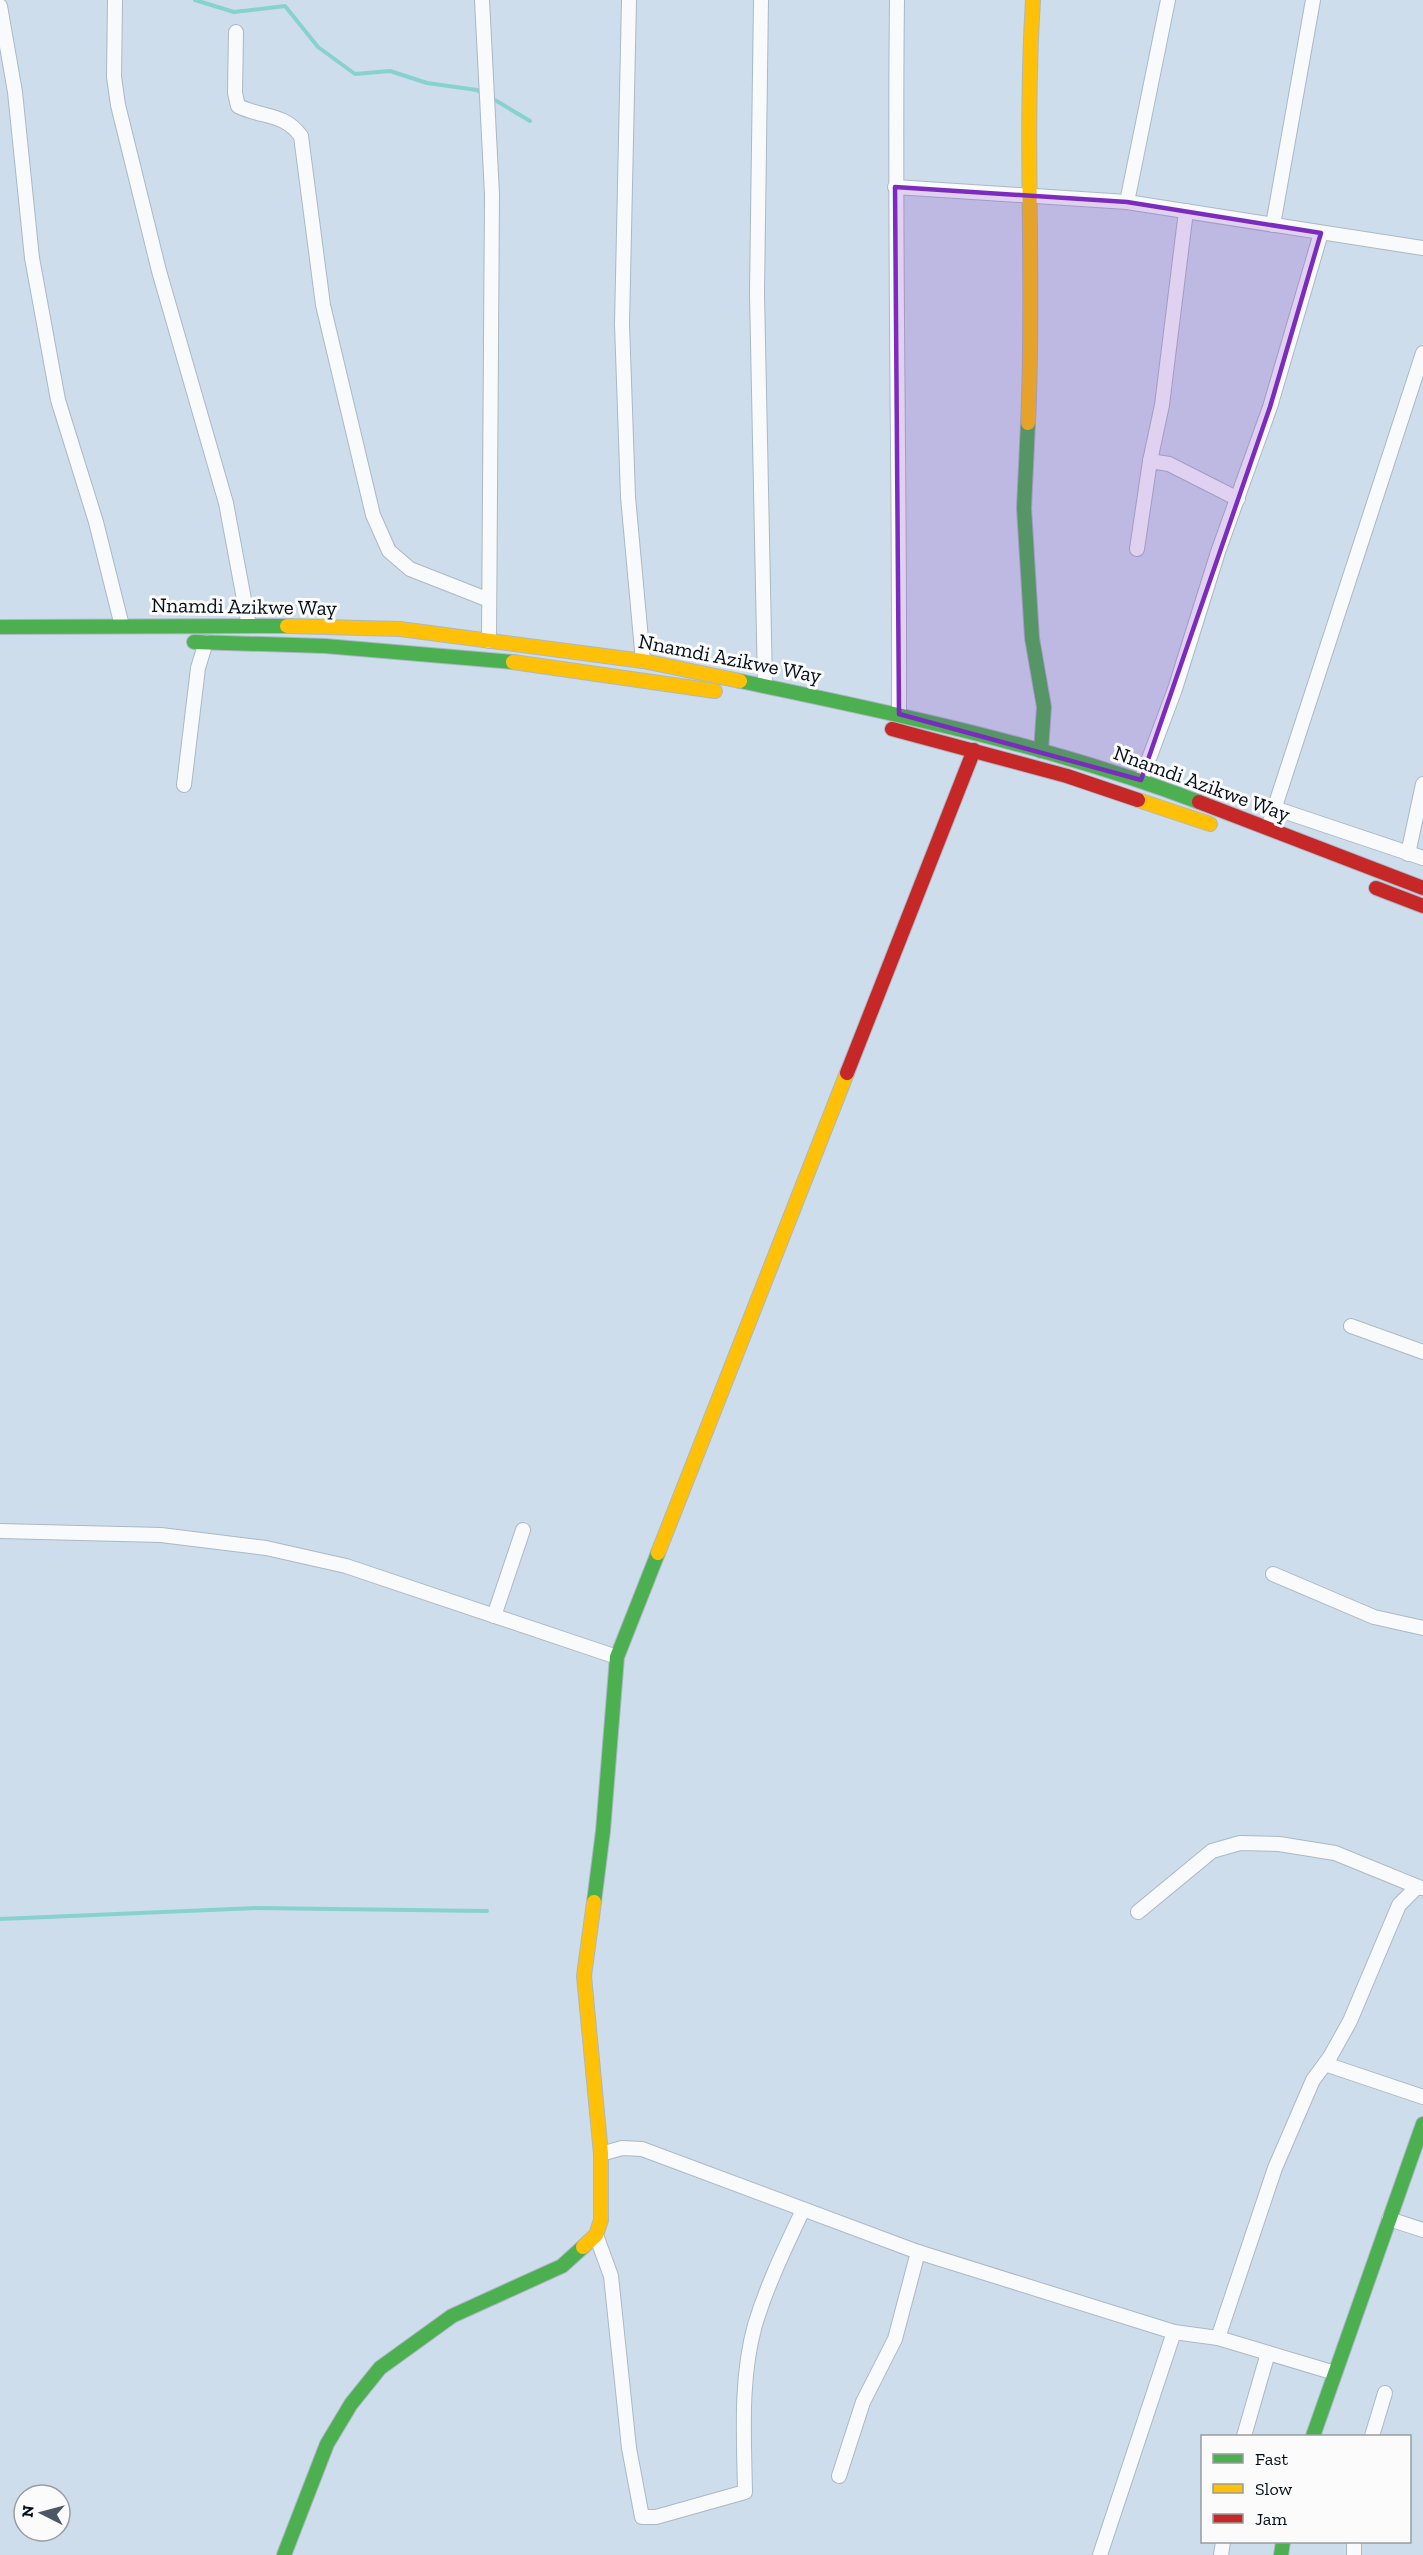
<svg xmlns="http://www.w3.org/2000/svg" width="1423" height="2555" font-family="'Zilla Slab',serif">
  <rect width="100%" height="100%" fill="#ceddec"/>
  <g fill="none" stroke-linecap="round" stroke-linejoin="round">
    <g stroke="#87d2cf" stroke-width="4">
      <path d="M195 0 234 12 285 6 318 47 355 74 390 71 427 83 477 90 483 94"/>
      <path d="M490 97 530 121"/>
      <path d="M0 1919 256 1908 487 1911"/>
    </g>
    <g stroke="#abb8c5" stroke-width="16">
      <g id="street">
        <path d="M115 0 114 77 118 105 159 271 226 503 249 626"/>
        <path d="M482 0 492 194 489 641"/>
        <path d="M629 0 622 324 628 497 643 661"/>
        <path d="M761 0 757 293 765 685"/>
        <path d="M897 0C894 238 900 476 899 714"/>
        <path d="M0 6 15 92 32 258 58 400 96 522 122 626"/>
        <path d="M236 32 235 93 238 106C262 118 283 112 301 136L323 305 373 515 389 551 410 569 489 600"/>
        <path d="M895 187 1127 202 1423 248"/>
        <path d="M1127 202 1168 0"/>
        <path d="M1186 211 1162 405 1150 461 1169 464 1238 499"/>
        <path d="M1273 225 1313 0"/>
        <path d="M1137 549 1150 461"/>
        <path d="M1141 780 1175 689 1218 552 1270 407 1321 233"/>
        <path d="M184 785 198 668 206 642"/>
        <path d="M1274 808 1423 858"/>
        <path d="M1268 828 1423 353"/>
        <path d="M1408 854 1423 784"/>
        <path d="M1351 1326 1423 1352"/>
        <path d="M0 1531 161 1535 266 1548 346 1566 617 1657"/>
        <path d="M1273 1574 1374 1617 1423 1628"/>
        <path d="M494 1616 523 1530"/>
        <path d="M1138 1912 1212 1851 1240 1843 1279 1844 1335 1853 1421 1888"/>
        <path d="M1325 2064 1423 2097"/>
        <path d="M601 2154 622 2148 642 2149 918 2252 1174 2332 1218 2338 1335 2373"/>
        <path d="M1389 2219 1423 2230"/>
        <path d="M596 2235 611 2276 629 2448 642 2517H656L745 2492C744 2437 740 2378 755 2325 767 2285 785 2248 803 2210"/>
        <path d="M1218 2338 1275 2168 1313 2080 1330 2057 1350 2021 1399 1905 1417 1887"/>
        <path d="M1244 2436 1268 2353"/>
        <path d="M1372 2436 1385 2393"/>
        <path d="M839 2476 863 2402 895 2339 918 2252"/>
        <path d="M1354 2542V2555"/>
        <path d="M1100 2555 1174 2332"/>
        <path d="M1221 2555 1223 2542"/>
      </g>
    </g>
    <g stroke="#abb8c5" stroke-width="16">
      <g id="fast">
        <path d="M1028 423 1024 508 1032 638 1044 707 1041 751"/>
        <path d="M0 627 287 626"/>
        <path d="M194 642 325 646 513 662"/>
        <path d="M740 681C894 713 1052 746 1199 802"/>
        <path d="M594 1902 603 1831 617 1657 658 1553"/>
        <path d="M1313 2436 1423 2124"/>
        <path d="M284 2555 327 2444 351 2404 380 2368 452 2316 562 2266 583 2247"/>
        <path d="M1281 2555 1283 2542"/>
      </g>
    </g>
    <g stroke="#abb8c5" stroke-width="16">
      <g id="slow">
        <path d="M1028 423C1035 282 1024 141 1033 0"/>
        <path d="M287 626 400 629 643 661 740 681"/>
        <path d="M513 662 715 691"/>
        <path d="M1138 800 1210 824"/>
        <path d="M658 1553 847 1073"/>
        <path d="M583 2247 596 2235 601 2220V2154L584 1976 594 1902"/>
      </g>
    </g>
    <g stroke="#abb8c5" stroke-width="16">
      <g id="jam">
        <path d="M892 729 1067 776 1138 800"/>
        <path d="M1199 802 1423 888"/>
        <path d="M1376 888 1423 906"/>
        <path d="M847 1073 974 750"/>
      </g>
    </g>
    <use href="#street" stroke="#f8fafc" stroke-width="14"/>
    <use href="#fast" stroke="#4caf50" stroke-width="14"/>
    <use href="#slow" stroke="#ffc107" stroke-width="14"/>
    <use href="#jam" stroke="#c62828" stroke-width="14"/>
  </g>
  <path fill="#7b2cbf" fill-opacity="0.2" stroke="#7b2cbf" stroke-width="4.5" stroke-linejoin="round" d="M895 187 1127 202 1321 233 1270 407 1141 780 899 714Z"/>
  <g text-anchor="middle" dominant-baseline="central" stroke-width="6" stroke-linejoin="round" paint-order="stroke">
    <g font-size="21" fill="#040f1a" stroke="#fbfbfb">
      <text transform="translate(244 606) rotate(1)">Nnamdi Azikwe Way</text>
      <text transform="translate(730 658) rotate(11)">Nnamdi Azikwe Way</text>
      <text transform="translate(1202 783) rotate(20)">Nnamdi Azikwe Way</text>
    </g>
  </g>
  <rect x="1201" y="2435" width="210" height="108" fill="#fbfbfb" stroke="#989da1" stroke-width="1.5"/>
  <rect x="1213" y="2454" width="30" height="9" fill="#4caf50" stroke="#989da1" stroke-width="1.5"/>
  <text x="1255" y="2465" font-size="18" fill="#040f1a">Fast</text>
  <rect x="1213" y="2484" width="30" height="9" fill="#ffc107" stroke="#989da1" stroke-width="1.5"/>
  <text x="1255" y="2495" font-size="18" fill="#040f1a">Slow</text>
  <rect x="1213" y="2514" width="30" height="9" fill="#c62828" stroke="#989da1" stroke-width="1.5"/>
  <text x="1255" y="2525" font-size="18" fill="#040f1a">Jam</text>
  <g transform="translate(42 2513) rotate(276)"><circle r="28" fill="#fbfbfb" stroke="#989da1" stroke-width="1.5"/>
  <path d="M0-4.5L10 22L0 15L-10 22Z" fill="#4b5764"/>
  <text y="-9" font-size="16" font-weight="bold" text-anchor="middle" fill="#040f1a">N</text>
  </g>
</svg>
